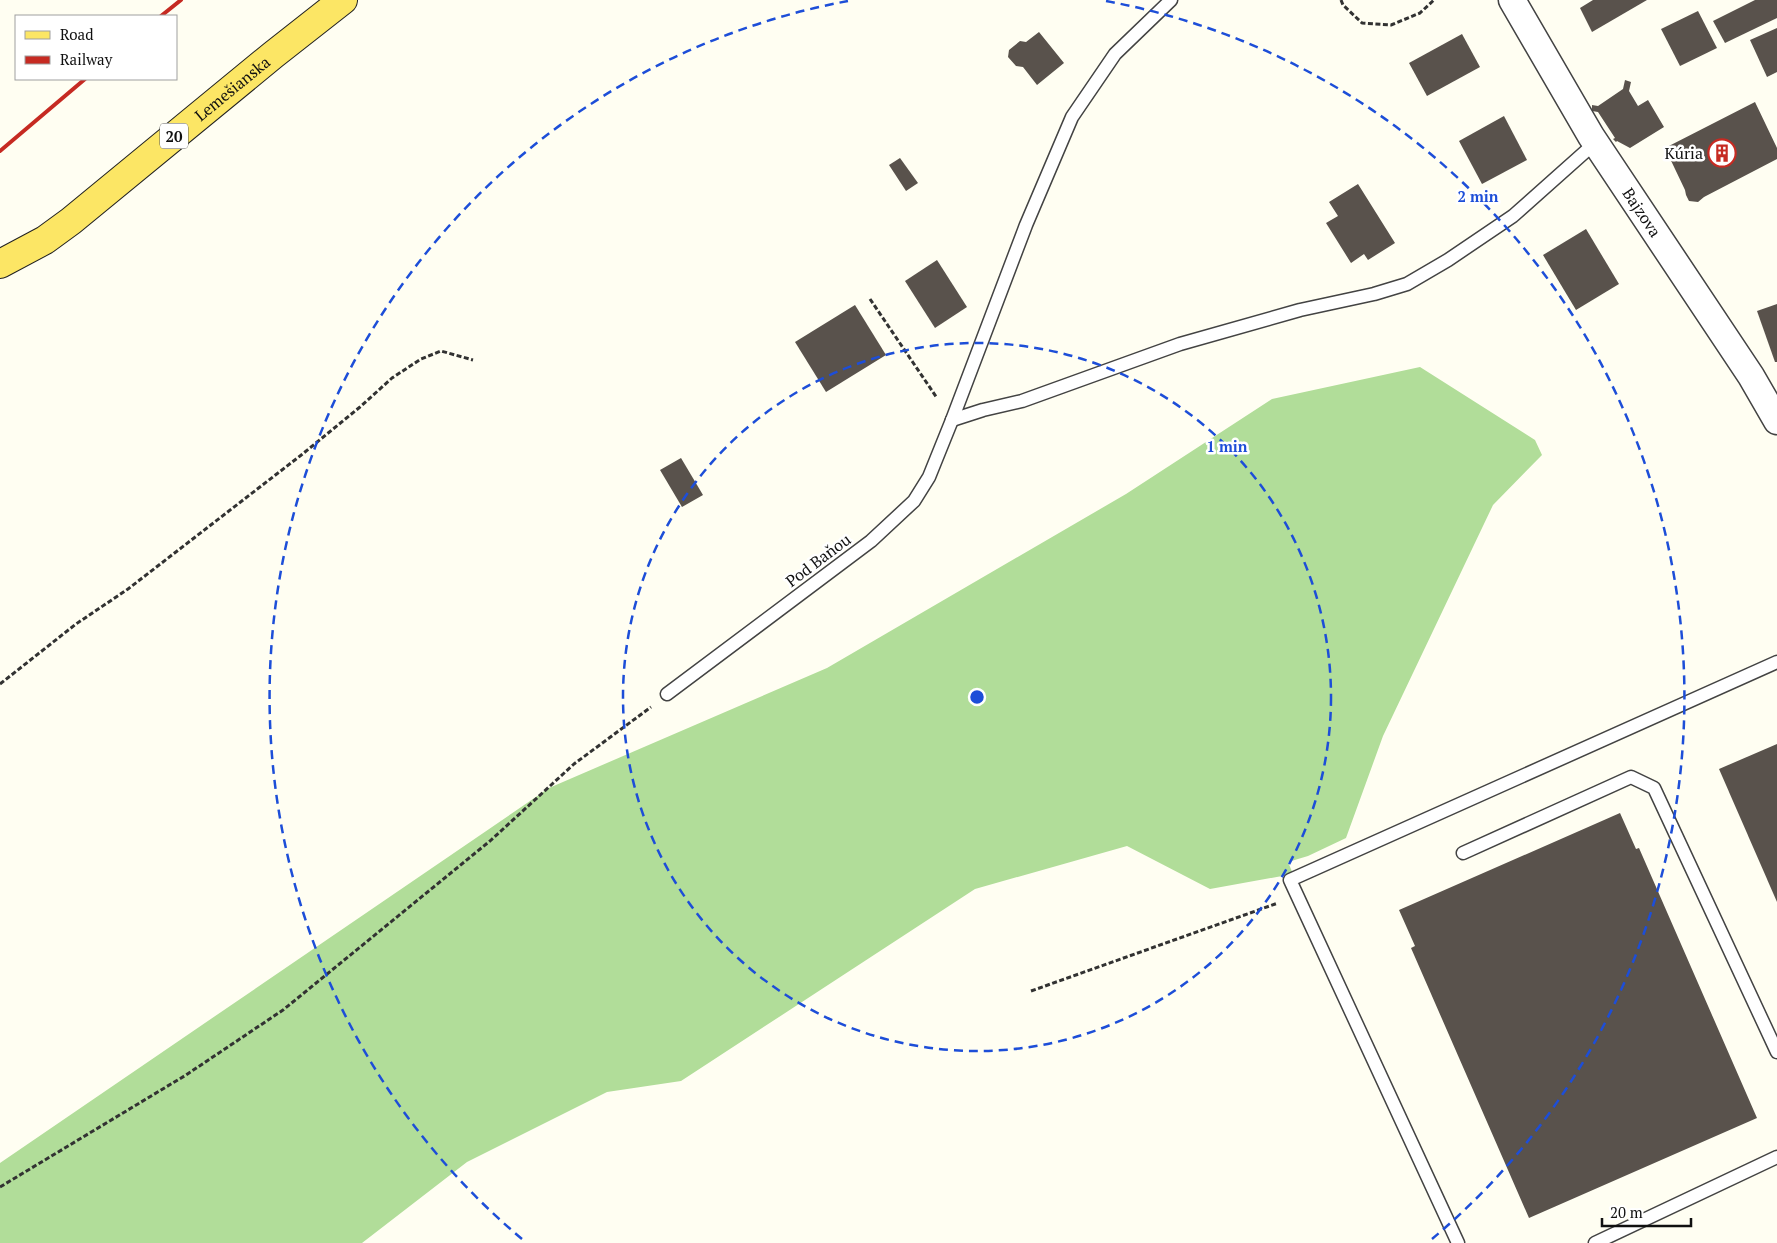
<svg xmlns="http://www.w3.org/2000/svg" width="1777" height="1243" font-family="'PT Serif',serif">
  <rect width="100%" height="100%" fill="#fffef2"/>
  <path fill="#b1dd99" d="M1420 367 1535 440 1542 455 1493 505 1383 736 1346 838 1308 856 1288 862 1293 874 1210 889 1127 846 975 889 681 1081 607 1092 467 1162 362 1243H0V1163L549 788 827 668 1126 494 1272 399Z"/>
  <g fill="#59524c">
    <path d="M1593 0H1647L1592 32 1580 8Z"/>
    <path d="M1755 0H1777V18L1725 43 1713 21Z"/>
    <path d="M1698 11 1717 48 1680 66 1661 29Z"/>
    <path d="M1777 28V72L1767 77 1750 40Z"/>
    <path d="M1039 32 1064 63 1037 85 1023 67 1016 66 1008 57 1009 50 1020 41 1026 42Z"/>
    <path d="M1462 34 1480 67 1427 96 1409 63Z"/>
    <path d="M1625 80 1631 82 1629 91 1638 106 1648 100 1664 127 1630 148 1617 141 1616 142 1613 139 1615 138 1598 112 1592 111V105L1598 106 1623 89Z"/>
    <path d="M1755 102 1777 148V159L1704 197 1698 202 1689 201 1686 195 1685 190 1665 148Z"/>
    <path d="M1504 116 1527 160 1482 184 1459 141Z"/>
    <path d="M900 158 918 183 906 191 889 165Z"/>
    <path d="M1358 184 1395 243 1368 260 1364 254 1351 263 1326 223 1338 216 1329 202Z"/>
    <path d="M1586 229 1619 284 1576 310 1543 255Z"/>
    <path d="M937 260 967 307 935 328 905 281Z"/>
    <path d="M1777 304V362H1775L1757 311Z"/>
    <path d="M855 305 886 355 826 392 795 342Z"/>
    <path d="M681 458 703 495 682 507 660 470Z"/>
    <path d="M1777 744V902L1719 769Z"/>
    <path d="M1620 813 1636 849 1639 848 1757 1118 1529 1218 1411 948 1415 946 1399 910Z"/>
  </g>
  <g fill="none" stroke-linecap="round" stroke-linejoin="round">
    <g stroke="#434343" stroke-width="15">
      <g id="lane">
        <path d="M952 420 983 410 1022 401 1180 344 1300 310 1374 294 1407 284 1448 260 1513 216 1595 143"/>
        <path d="M667 694 871 541 914 501 929 477 952 420 1026 225 1072 117 1115 54 1171 0"/>
        <path d="M1463 853 1631 777 1654 788 1777 1052"/>
        <path d="M1458 1243 1290 880 1777 662"/>
        <path d="M1595 1243 1777 1157"/>
      </g>
    </g>
    <g stroke="#434343" stroke-width="29">
      <g id="street">
        <path id="s1" d="M1512 0 1591 136 1751 376 1777 421"/>
      </g>
    </g>
    <g stroke="#212121" stroke-width="30">
      <g id="primary">
        <path id="s2" d="M0 264 45 240 71 221 273 55 343 0"/>
      </g>
    </g>
    <g stroke="#323232" stroke-width="3" stroke-dasharray="5 2.5" stroke-linecap="butt">
      <path d="M1341 0 1343 5 1362 23 1391 25 1420 13 1434 0"/>
      <path d="M870 299 937 398"/>
      <path d="M0 684 76 624 128 589 300 456 360 407 392 378 421 359 441 351 473 360"/>
      <path d="M1031 991 1278 903"/>
      <path d="M0 1187 186 1075 283 1010 490 841 574 764 651 707"/>
    </g>
    <use href="#lane" stroke="#fff" stroke-width="12"/>
    <use href="#street" stroke="#fff" stroke-width="26"/>
    <use href="#primary" stroke="#fce665" stroke-width="28"/>
    <g stroke="#c62a22" stroke-width="4">
      <path d="M161 16 181 0"/>
      <path d="M0 151 85 79"/>
    </g>
  </g>
  <g fill="none" stroke="#1d4ed8" stroke-width="2.5" stroke-dasharray="9 6">
    <circle cx="977" cy="697" r="354"/>
    <path d="M522 1239A708 708 0 0 1 848 1M1106 1A708 708 0 0 1 1432 1239"/>
  </g>
  <defs>
    <g id="building-ring" transform="scale(1.4375)"><circle r="9.5" fill="#fff" stroke="#c62a22" stroke-width="1.5"/><path d="M-4-6H4V6H1V3H-1V6H-4ZM-2.5-4.3h1.7v1.8h-1.7ZM.8-4.3h1.7v1.8H.8ZM-2.5-1h1.7V.8h-1.7ZM.8-1h1.7V.8H.8Z" fill="#c62a22"/></g>
  </defs>
  <g fill-rule="evenodd">
    <use href="#building-ring" x="1722" y="153"/>
  </g>
  <g text-anchor="middle" dominant-baseline="central" stroke-width="5" stroke-linejoin="round" paint-order="stroke">
    <rect fill="#fff" stroke="#585858" stroke-width="1" x="160" y="123.5" width="28" height="25" rx="4"/>
    <g font-size="15" font-weight="bold" fill="#101010">
      <text x="174" y="136">20</text>
    </g>
    <g font-size="16" fill="#101010" stroke="#fff">
      <text stroke="none"><textPath href="#s2" startOffset="292">Lemešianska</textPath></text>
      <text stroke="none"><textPath href="#s1" startOffset="249">Bajzova</textPath></text>
      <text transform="translate(818 560) rotate(-37)">Pod Baňou</text>
    </g>
    <g font-size="16" fill="#101010" stroke="#fff" text-anchor="end">
      <text x="1703" y="153">Kúria</text>
    </g>
  </g>
  <circle cx="977" cy="697" r="8" fill="#1d4ed8" stroke="#fff" stroke-width="2.5"/>
  <g font-size="15" text-anchor="middle" font-weight="bold" fill="#1d4ed8" stroke="#fff" stroke-width="5" stroke-linejoin="round" paint-order="stroke">
    <text x="1478" y="202">2 min</text>
    <text x="1227" y="452">1 min</text>
  </g>
  <rect x="15" y="15" width="162" height="65" fill="#ffffff" stroke="#9f9f9f"/>
  <rect x="25" y="31" width="25" height="8" fill="#fce665" stroke="#9f9f9f"/>
  <text x="60" y="40" font-size="15" fill="#101010">Road</text>
  <rect x="25" y="56" width="25" height="8" fill="#c62a22" stroke="#9f9f9f"/>
  <text x="60" y="65" font-size="15" fill="#101010">Railway</text>
  <path d="M1602 1218v8h89v-8" fill="none" stroke="#101010" stroke-width="2.5"/>
  <text x="1610" y="1218" font-size="15" fill="#101010" stroke="#ffffff" stroke-width="4" paint-order="stroke">20 m</text>
</svg>
